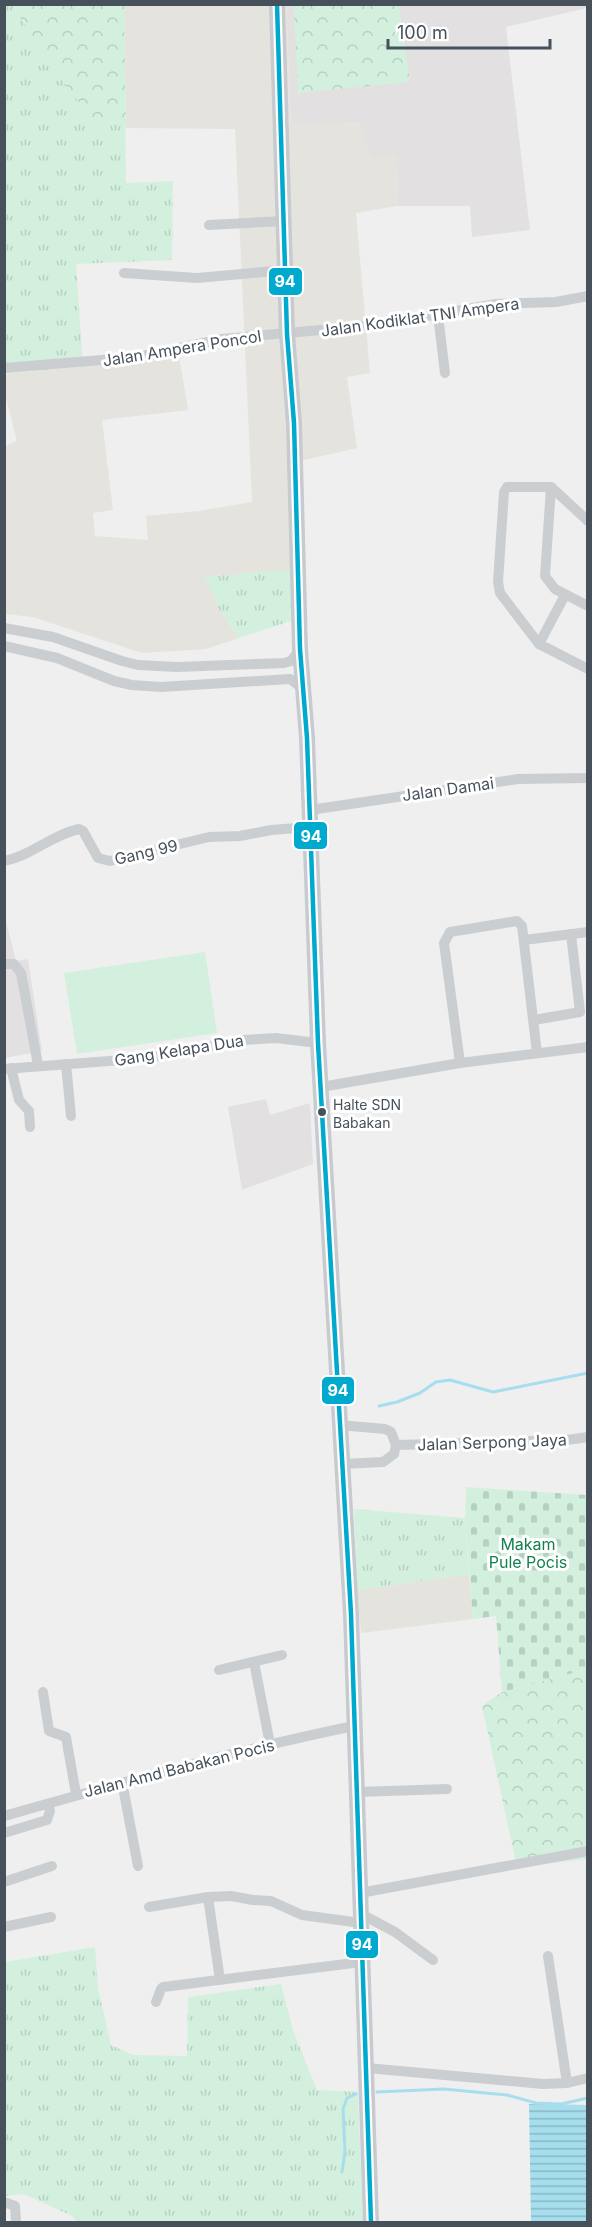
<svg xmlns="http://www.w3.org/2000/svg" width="592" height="2227" font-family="Inter,sans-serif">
  <defs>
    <pattern id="grass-tufts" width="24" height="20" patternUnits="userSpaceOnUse" patternTransform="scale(1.5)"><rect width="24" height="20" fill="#d3f0de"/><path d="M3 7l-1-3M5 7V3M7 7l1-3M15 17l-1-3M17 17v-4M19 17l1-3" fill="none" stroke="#b6d0c1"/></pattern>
    <pattern id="forest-crowns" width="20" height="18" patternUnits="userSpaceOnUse" patternTransform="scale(1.5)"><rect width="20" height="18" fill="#d3f0de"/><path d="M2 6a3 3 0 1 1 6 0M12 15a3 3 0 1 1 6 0" fill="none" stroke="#b6d0c1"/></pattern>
    <pattern id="cemetery-stones" width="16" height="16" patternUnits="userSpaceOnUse" patternTransform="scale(1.5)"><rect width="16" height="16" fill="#d3f0de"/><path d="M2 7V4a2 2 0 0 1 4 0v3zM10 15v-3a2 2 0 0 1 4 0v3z" fill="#b6d0c1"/></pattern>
    <pattern id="water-rules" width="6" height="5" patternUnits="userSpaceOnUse" patternTransform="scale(1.5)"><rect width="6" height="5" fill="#a6deee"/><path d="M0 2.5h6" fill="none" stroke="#89b6c4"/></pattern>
  </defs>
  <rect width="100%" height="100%" fill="#f0efef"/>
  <g fill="#e5e3dd">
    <path d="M124 5H286L291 126 360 122 396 155 397 206 356 213 370 373 347 377 357 448 291 463 297 569 219 609 239 638 206 649 142 653 33 617 5 614V446L17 441 5 395V374L83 366 178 350 188 410 102 420 113 510 93 513 95 536 148 540 146 516 199 511 252 502 235 129 126 128Z"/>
    <path d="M469 1574 473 1619 361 1633 357 1590Z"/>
  </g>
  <g fill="#e2e0e1">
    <path d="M286 5H587V8L506 27 530 230 472 237 470 206H397L396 155 371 157 360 122 291 126Z"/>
    <path d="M4 913 16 961 28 959 42 1051 5 1058Z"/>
    <path d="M266 1099 270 1115 310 1103 313 1164 242 1190 228 1107Z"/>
  </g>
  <g fill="url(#grass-tufts)">
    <path d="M5 5H124L126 183 173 181 172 260 76 264 83 366 5 374Z"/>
    <path d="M297 569 291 621 239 638 219 609 205 577Z"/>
    <path d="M354 1509 465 1518 469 1574 357 1590Z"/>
    <path d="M95 1947 98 1988 111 2045 133 2055 187 2056 188 1997 281 1984 293 2030 317 2090 358 2092 363 2222H77L72 2216 24 2194 5 2196V1962Z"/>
  </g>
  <g fill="url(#forest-crowns)">
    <path d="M10 5H124L126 128 90 117 62 81 28 28Z"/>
    <path d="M294 5H399L410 82 298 93Z"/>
    <path d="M587 1669V1859L517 1867 482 1706 502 1692Z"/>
  </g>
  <path fill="url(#cemetery-stones)" d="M466 1487 587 1495V1669L502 1692 496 1616 473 1619 465 1518Z"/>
  <path fill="#d3f0de" d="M205 952 217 1033 77 1054 64 973Z"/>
  <path fill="url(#water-rules)" d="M529 2104 587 2105V2222H531Z"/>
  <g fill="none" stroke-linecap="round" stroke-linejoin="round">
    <g stroke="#a6deee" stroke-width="3">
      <path d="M379 1406 397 1402 420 1393 436 1382 450 1380 493 1392 588 1373"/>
      <path d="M377 2092 444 2089 507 2095 536 2103 561 2104 588 2098"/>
      <path d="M342 2172 345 2152 343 2109 347 2098 356 2094"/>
    </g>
    <g stroke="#cbced0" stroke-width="10">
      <path d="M209 225 284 221"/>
      <path d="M124 273 197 278 286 270"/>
      <path d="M438 315 445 373"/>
      <path d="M4 368 138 357 222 339 376 325 496 304 556 302 588 296"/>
      <path d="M551 487 545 576 555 589 588 606"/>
      <path d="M588 521 551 487H507L504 492 498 582 500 593 539 644 588 669"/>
      <path d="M4 628 53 637 122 661 138 665 177 667 284 663 291 661 300 649"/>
      <path d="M539 644 565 595"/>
      <path d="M4 646 57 658 114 681 132 685 161 687 290 679 302 688"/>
      <path d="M310 810 518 779 588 778"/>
      <path d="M4 861C31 856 51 835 79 829L83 831 98 858 110 861 209 837 240 836 271 830 310 827"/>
      <path d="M524 940 588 932"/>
      <path d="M4 964H14L21 973 38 1065"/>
      <path d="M534 1020 580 1012 571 934"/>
      <path d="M460 1063 444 943 450 932 517 921 522 926 537 1053"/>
      <path d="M66 1064 71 1116"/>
      <path d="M11 1068 19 1100 29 1111 30 1127"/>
      <path d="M4 1069 149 1058 243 1040 276 1038 318 1043"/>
      <path d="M321 1087 460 1063 588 1047"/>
      <path d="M339 1425 385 1429 391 1432 396 1445 394 1454 383 1462 342 1464"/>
      <path d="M396 1445 567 1440 588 1437"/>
      <path d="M254 1662 270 1744"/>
      <path d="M219 1670 282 1655"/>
      <path d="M43 1692 49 1731 66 1737 76 1794"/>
      <path d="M122 1782 138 1866"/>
      <path d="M358 1792 447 1789"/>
      <path d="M4 1816C121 1783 236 1750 354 1726"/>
      <path d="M4 1833 47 1820 50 1811 48 1804"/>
      <path d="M4 1882 52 1866"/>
      <path d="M360 1893 588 1851"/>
      <path d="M208 1897 220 1980"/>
      <path d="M149 1907 208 1897 231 1896 253 1900 271 1901 302 1915 361 1923"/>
      <path d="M361 1914 395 1932 433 1960"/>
      <path d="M4 1927 51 1917"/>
      <path d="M548 1956 567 2083"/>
      <path d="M156 2002 161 1989 163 1987 362 1962"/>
      <path d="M367 2068 543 2084 567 2083 588 2078"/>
      <path d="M4 2202 15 2206 16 2222"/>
    </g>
    <path stroke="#c7cace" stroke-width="16" d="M277 4 287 334 294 423 300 649 307 738 318 1043 351 1614 371 2222"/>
    <g stroke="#fff" stroke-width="9">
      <path id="bus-1" d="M277 4 287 334 294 423 300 649 307 738 318 1043 351 1614 371 2222"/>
    </g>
    <use href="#bus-1" stroke="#00a9ce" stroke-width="4.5"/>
  </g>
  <circle fill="#46515c" stroke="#fff" stroke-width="2" cx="322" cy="1112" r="5"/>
  <g text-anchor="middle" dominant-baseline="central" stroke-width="6" stroke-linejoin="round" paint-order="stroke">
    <g font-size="14" fill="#46515c" stroke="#fff" text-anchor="start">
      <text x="333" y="1104">Halte SDN<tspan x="333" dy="18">Babakan</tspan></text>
    </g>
    <g font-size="16" fill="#46515c" stroke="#fff">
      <text transform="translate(420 317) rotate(-8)">Jalan Kodiklat TNI Ampera</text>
      <text transform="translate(182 348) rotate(-9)">Jalan Ampera Poncol</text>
      <text transform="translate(448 789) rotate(-8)">Jalan Damai</text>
      <text transform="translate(146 852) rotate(-13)">Gang 99</text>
      <text transform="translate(179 1050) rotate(-9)">Gang Kelapa Dua</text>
      <text transform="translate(492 1442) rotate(-2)">Jalan Serpong Jaya</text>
      <text transform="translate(179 1768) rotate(-14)">Jalan Amd Babakan Pocis</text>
    </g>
    <g font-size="16" fill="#15804e" stroke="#fff">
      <text x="528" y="1544">Makam<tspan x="528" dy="18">Pule Pocis</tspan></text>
    </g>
  </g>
  <g stroke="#fff" stroke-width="2">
    <rect x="268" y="267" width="35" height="29" rx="6" fill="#00a9ce"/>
    <rect x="293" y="821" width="35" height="29" rx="6" fill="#00a9ce"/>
    <rect x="321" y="1376" width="34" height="29" rx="6" fill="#00a9ce"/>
    <rect x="345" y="1930" width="34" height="29" rx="6" fill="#00a9ce"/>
  </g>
  <g font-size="16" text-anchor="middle" font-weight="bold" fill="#fff">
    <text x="285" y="287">94</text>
    <text x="311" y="842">94</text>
    <text x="338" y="1396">94</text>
    <text x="362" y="1950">94</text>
  </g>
  <rect width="592" height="2227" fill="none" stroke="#46515c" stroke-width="12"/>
  <path d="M388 39v9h162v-9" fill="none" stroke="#46515c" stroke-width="3"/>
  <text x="397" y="39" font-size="18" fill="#46515c" stroke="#ffffff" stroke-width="4.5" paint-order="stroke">100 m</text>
</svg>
